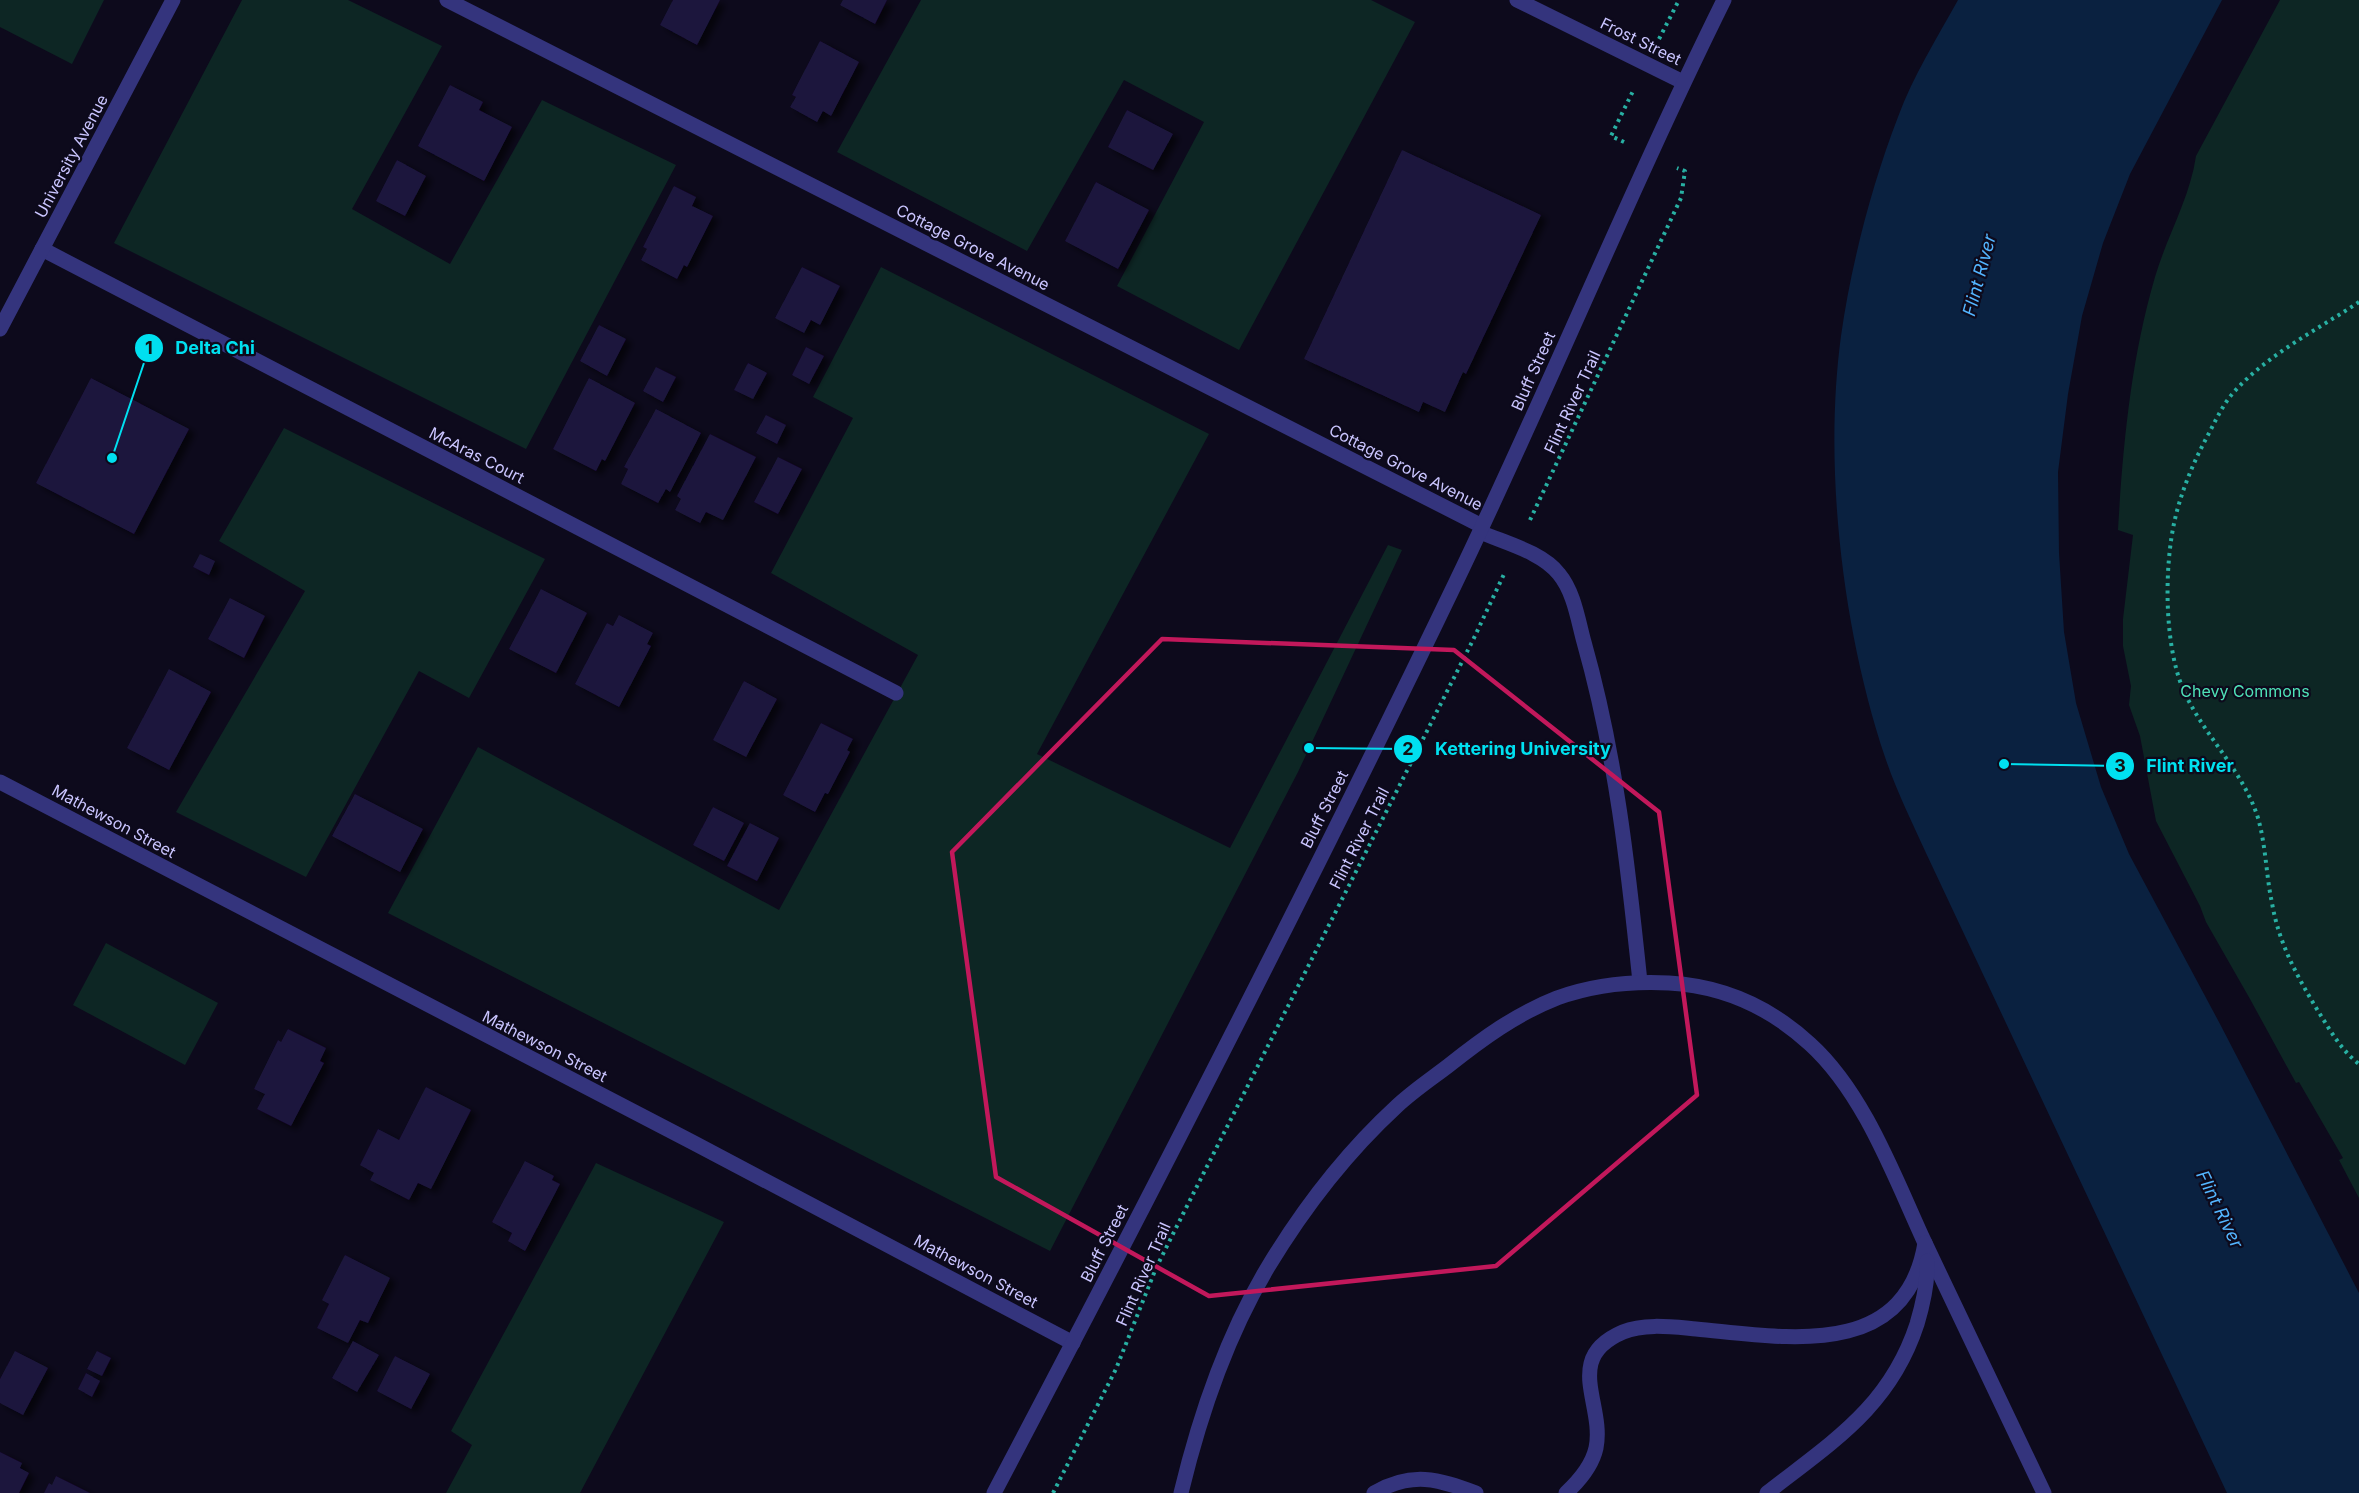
<svg xmlns="http://www.w3.org/2000/svg" width="2359" height="1493" font-family="Inter,sans-serif">
  <defs>
    <filter id="shadow"><feDropShadow dx="6" dy="4" stdDeviation="3" flood-color="#0009"/></filter>
  </defs>
  <rect width="100%" height="100%" fill="#0d0a1c"/>
  <g fill="#0d2624">
    <path d="M0 0H104L72 64 0 27Z"/>
    <path d="M242 0H348L442 46 352 209 450 264 542 100 676 165 526 449 114 243Z"/>
    <path d="M921 0H1371L1415 22 1239 350 1117 286 1204 122 1124 80 1027 251 837 152Z"/>
    <path d="M2280 0H2359V1198L2339 1160 2343 1158 2299 1082 2296 1083 2250 999 2206 922 2200 906 2156 821 2140 736 2129 705 2131 686 2123 646V619L2133 535 2118 530C2123 444 2131 359 2155 277 2167 236 2190 198 2196 156Z"/>
    <path d="M881 267 1209 434 1037 754 1230 848 1388 545 1402 550 1298 772 1050 1251 388 913 478 747 779 910 918 655 771 573 853 418 813 397Z"/>
    <path d="M284 428 545 559 469 698 419 671 306 877 176 812 305 591 219 541Z"/>
    <path d="M106 943 218 1003 185 1065 73 1005Z"/>
    <path d="M596 1163 724 1222 580 1493H446L472 1445 451 1431Z"/>
  </g>
  <path fill="#0a2140" d="M1958 0H2222L2130 174 2103 243 2082 316 2068 394 2058 472 2059 553 2064 632 2076 703 2101 787 2129 854 2220 1024 2359 1293V1493H2227L1926 853C1912 822 1896 790 1885 757 1843 632 1823 468 1841 336 1851 265 1872 184 1898 117 1913 76 1937 38 1958 0Z"/>
  <g fill="#1d163d" filter="url(#shadow)">
    <path d="M673 0H720L697 45 660 25Z"/>
    <path d="M843 0H887L875 24 840 5Z"/>
    <path d="M820 41 859 62 831 116 823 111 817 122 790 107 796 97 792 95Z"/>
    <path d="M450 85 483 102 479 110 512 127 484 181 418 146Z"/>
    <path d="M1127 110 1173 134 1153 170 1108 147Z"/>
    <path d="M1402 150 1541 215 1466 374 1463 372 1445 412 1423 402 1419 412 1304 359Z"/>
    <path d="M397 160 426 176 405 216 376 201Z"/>
    <path d="M1096 182 1149 210 1118 269 1065 241Z"/>
    <path d="M674 186 696 197 692 206 713 216 687 267 684 265 677 279 641 260 647 249 643 247Z"/>
    <path d="M802 267 840 286 820 325 811 320 804 333 775 318Z"/>
    <path d="M599 325 626 339 607 376 580 361Z"/>
    <path d="M806 347 824 356 809 384 792 375Z"/>
    <path d="M748 363 767 373 753 399 734 390Z"/>
    <path d="M656 367 676 377 663 402 643 391Z"/>
    <path d="M91 378 189 429 134 534 36 483Z"/>
    <path d="M589 378 635 403 605 461 602 459 596 471 553 449Z"/>
    <path d="M656 409 701 433 670 492 666 489 658 503 621 484 628 469 624 467Z"/>
    <path d="M766 415 786 425 777 444 756 433Z"/>
    <path d="M710 434 756 457 723 520 706 512 700 523 675 510 681 499 677 496Z"/>
    <path d="M778 457 802 469 778 514 754 502Z"/>
    <path d="M200 554 215 561 209 575 193 567Z"/>
    <path d="M541 589 587 613 556 673 509 649Z"/>
    <path d="M230 598 265 616 244 658 208 639Z"/>
    <path d="M619 615 653 633 647 644 651 646 619 707 575 684 607 623 613 626Z"/>
    <path d="M169 669 211 692 169 770 127 748Z"/>
    <path d="M744 681 777 699 746 757 713 740Z"/>
    <path d="M821 723 853 739 847 750 850 752 828 794 825 793 815 812 783 795Z"/>
    <path d="M355 794 423 829 400 872 332 836Z"/>
    <path d="M713 807 744 823 724 861 693 845Z"/>
    <path d="M750 823 779 838 757 881 727 866Z"/>
    <path d="M288 1029 326 1048 320 1061 324 1063 291 1126 257 1109 265 1094 254 1089 278 1040 281 1042Z"/>
    <path d="M426 1087 471 1110 431 1189 418 1183 409 1200 370 1180 374 1173 360 1165 378 1129 399 1140Z"/>
    <path d="M525 1161 554 1176 552 1180 560 1184 525 1251 508 1241 512 1233 492 1222Z"/>
    <path d="M345 1255 390 1278 368 1323 360 1320 348 1343 317 1328 329 1304 322 1300Z"/>
    <path d="M353 1341 379 1355 357 1392 332 1378Z"/>
    <path d="M15 1351 48 1368 23 1415 0 1403V1379Z"/>
    <path d="M97 1351 111 1358 102 1376 87 1369Z"/>
    <path d="M395 1356 430 1374 411 1409 377 1391Z"/>
    <path d="M86 1373 100 1381 92 1397 78 1389Z"/>
    <path d="M0 1452 22 1463 20 1468 29 1473 19 1493H0Z"/>
    <path d="M56 1476 90 1493H44L49 1483 52 1485Z"/>
  </g>
  <g fill="none" stroke-linecap="round" stroke-linejoin="round">
    <g stroke="#28b0a3" stroke-width="4" stroke-dasharray="3 4.5" stroke-linecap="butt">
      <path d="M1659 39 1679 0"/>
      <path d="M1624 142 1611 136 1634 89"/>
      <path d="M2359 302C2317 330 2268 354 2234 392 2223 404 2216 420 2208 435 2194 461 2182 489 2175 519 2164 566 2164 644 2183 689 2203 735 2243 770 2258 818 2266 846 2266 875 2272 903 2279 944 2297 976 2318 1011 2330 1030 2341 1050 2359 1064"/>
      <path d="M1530 520 1681 198 1685 171 1677 168"/>
      <path d="M1053 1493 1116 1369 1156 1268 1183 1214 1473 640 1505 572"/>
    </g>
    <g stroke="#34347d" stroke-width="15">
      <path d="M447 0 1482 526"/>
      <path d="M1517 0 1683 82"/>
      <path d="M42 249 896 693"/>
      <path d="M0 329 173 0"/>
      <path d="M1480 532C1505 543 1542 552 1559 574 1574 592 1578 620 1584 642 1616 755 1628 866 1640 982"/>
      <path d="M0 782 694 1143 1073 1343"/>
      <path d="M994 1493C1152 1193 1308 890 1455 584 1548 391 1629 192 1724 0"/>
      <path d="M1181 1493C1200 1414 1226 1337 1268 1267 1303 1209 1347 1152 1397 1106 1413 1091 1431 1079 1448 1066 1482 1039 1516 1014 1557 998 1593 985 1631 981 1669 983 1723 986 1771 1008 1810 1044 1864 1093 1894 1176 1924 1241 1964 1325 2004 1409 2044 1493"/>
      <path d="M1374 1493C1412 1471 1438 1479 1476 1493"/>
      <path d="M1566 1493C1579 1481 1592 1466 1596 1448 1605 1404 1562 1358 1623 1332 1644 1323 1673 1327 1696 1329 1784 1337 1905 1362 1925 1243"/>
      <path d="M1767 1493C1832 1442 1890 1407 1917 1324 1923 1304 1928 1282 1927 1261"/>
    </g>
  </g>
  <path fill="none" stroke="#c2185b" stroke-width="4.5" stroke-linejoin="round" d="M1162 639 1454 650 1659 812 1697 1095 1496 1266 1209 1296 996 1177 952 852Z"/>
  <g text-anchor="middle" dominant-baseline="central" stroke-width="4.5" stroke-linejoin="round" paint-order="stroke">
    <g font-size="16" fill="#cac5ff" stroke="#0d0a1c">
      <text transform="translate(1641 41) rotate(26)">Frost Street</text>
      <text transform="translate(71 156) rotate(-62)">University Avenue</text>
      <text transform="translate(973 247) rotate(27)">Cottage Grove Avenue</text>
      <text transform="translate(1533 371) rotate(-66)">Bluff Street</text>
      <text transform="translate(1572 402) rotate(-65)">Flint River Trail</text>
      <text transform="translate(477 455) rotate(27)">McAras Court</text>
      <text transform="translate(1406 467) rotate(27)">Cottage Grove Avenue</text>
      <text transform="translate(1324 809) rotate(-63)">Bluff Street</text>
      <text transform="translate(114 821) rotate(28)">Mathewson Street</text>
      <text transform="translate(1359 838) rotate(-63)">Flint River Trail</text>
      <text transform="translate(545 1046) rotate(27)">Mathewson Street</text>
      <text transform="translate(1104 1243) rotate(-63)">Bluff Street</text>
      <text transform="translate(976 1271) rotate(28)">Mathewson Street</text>
      <text transform="translate(1143 1274) rotate(-66)">Flint River Trail</text>
    </g>
    <g font-size="16" fill="#4fe2b8" stroke="#0d0a1c">
      <text x="2245" y="691">Chevy Commons</text>
    </g>
    <g font-size="18" font-style="italic" fill="#53b5ff" stroke="#0d0a1c">
      <text transform="translate(1979 275) rotate(-75)">Flint River</text>
      <text transform="translate(2220 1209) rotate(64)">Flint River</text>
    </g>
  </g>
  <path fill="none" stroke="#00e0f0" stroke-width="2" d="M112 458L149 348M1309 748L1408 749M2004 764L2120 766"/>
  <g fill="#00e0f0" stroke="#0d0a1c" stroke-width="2">
    <circle cx="112" cy="458" r="6"/>
    <circle cx="1309" cy="748" r="6"/>
    <circle cx="2004" cy="764" r="6"/>
    <circle cx="149" cy="348" r="15"/>
    <circle cx="1408" cy="749" r="15"/>
    <circle cx="2120" cy="766" r="15"/>
  </g>
  <g font-size="18" text-anchor="middle" font-weight="bold" fill="#111">
    <text x="149" y="354">1</text>
    <text x="1408" y="755">2</text>
    <text x="2120" y="772">3</text>
  </g>
  <g font-size="18" text-anchor="middle" font-weight="bold" fill="#00e0f0" stroke="#0d0a1c" stroke-width="4.5" stroke-linejoin="round" paint-order="stroke">
    <text x="215" y="354">Delta Chi</text>
    <text x="1523" y="755">Kettering University</text>
    <text x="2190" y="772">Flint River</text>
  </g>
</svg>
